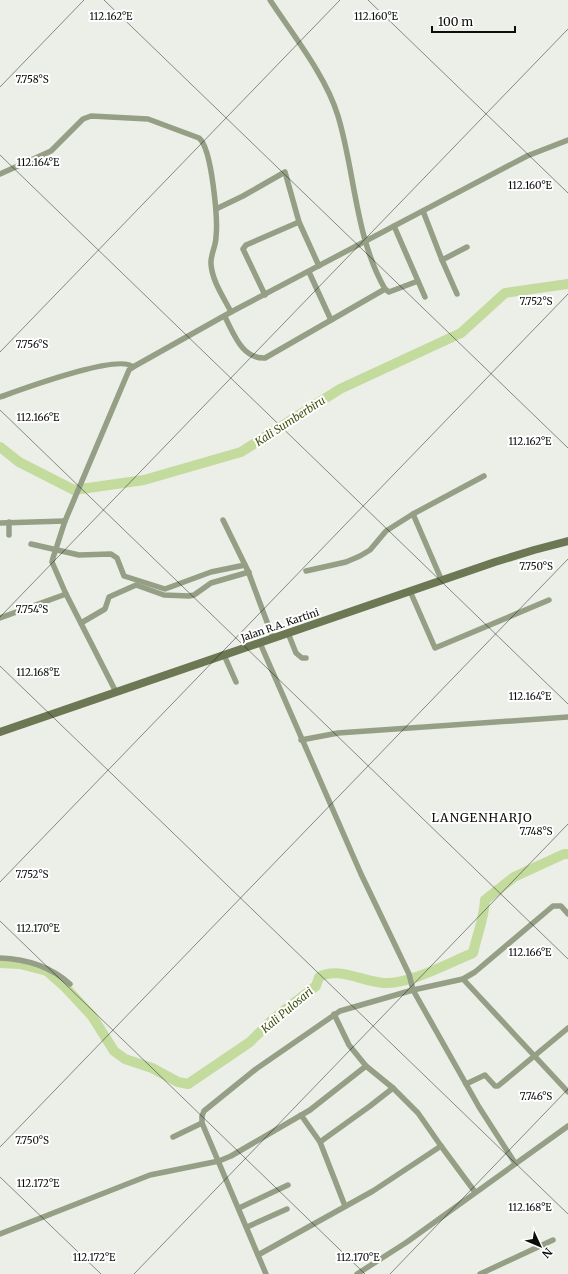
<svg xmlns="http://www.w3.org/2000/svg" width="568" height="1274" font-family="Merriweather,serif">
  <rect width="100%" height="100%" fill="#ecefe7"/>
  <g fill="none" stroke-linecap="round" stroke-linejoin="round">
    <g stroke="#c4db9e" stroke-width="10">
      <path d="M0 447 19 462 74 490 144 480 241 452 340 389 461 333 505 293 568 284"/>
      <path d="M0 963 20 964 47 971 65 987 92 1016 114 1051 125 1059 152 1068 178 1082 188 1084 250 1042 273 1019 316 986 319 977C338 966 363 982 384 983 411 984 448 963 473 953 477 935 484 919 485 900L514 877 564 854H568"/>
    </g>
    <g stroke="#959f85" stroke-width="5.5">
      <path d="M0 174 51 151 83 119 91 116 148 119 199 138C212 148 218 220 216 237 216 246 210 256 211 264 212 281 224 298 231 312"/>
      <path d="M216 209 243 196 285 172 299 222 319 266"/>
      <path d="M423 211 442 260 467 247"/>
      <path d="M394 226 425 297"/>
      <path d="M442 260 457 294"/>
      <path d="M309 272 331 320"/>
      <path d="M385 289 389 292 418 281"/>
      <path d="M265 295 243 249 246 245 299 222"/>
      <path d="M225 317C234 334 242 359 265 358L385 289C355 237 355 172 338 116 326 76 293 35 270 0"/>
      <path d="M0 397C20 390 119 353 133 367"/>
      <path d="M413 514 484 476"/>
      <path d="M223 520 248 571 273 638"/>
      <path d="M9 522V535"/>
      <path d="M0 523 65 521"/>
      <path d="M31 544 79 555 111 554 117 558 124 576 165 589 211 572 245 565"/>
      <path d="M306 571 346 562 360 556 370 550 386 531 413 514 442 581"/>
      <path d="M410 591 435 648 549 600"/>
      <path d="M0 618 66 594"/>
      <path d="M81 623 105 609 109 597 136 585 164 595 189 596 194 595 211 583 249 572"/>
      <path d="M288 633 296 653 302 658H306"/>
      <path d="M260 643 361 874 409 974 413 990 340 1011 256 1069 204 1111 202 1116V1123L266 1274"/>
      <path d="M224 655 236 682"/>
      <path d="M116 692 66 594 52 562 53 558 65 521 129 370 133 367 231 312 527 156 568 140"/>
      <path d="M301 740 338 733 568 717"/>
      <path d="M0 958C27 959 50 966 70 984"/>
      <path d="M463 979 568 1092"/>
      <path d="M334 1014 349 1045 366 1066"/>
      <path d="M466 1084 485 1075 495 1086H498L568 1028"/>
      <path d="M301 1115 320 1142 345 1206"/>
      <path d="M173 1137 202 1123"/>
      <path d="M320 1142 370 1106 393 1088 418 1113 441 1146"/>
      <path d="M515 1163 479 1107 413 990 463 979 475 972 553 906H561L568 914"/>
      <path d="M239 1208 288 1185"/>
      <path d="M247 1227 287 1209"/>
      <path d="M0 1234 150 1175 219 1161 231 1156 310 1110 366 1066 393 1088"/>
      <path d="M258 1255 373 1191 441 1146 475 1192"/>
      <path d="M357 1274 407 1242 568 1126"/>
      <path d="M480 1274 553 1240"/>
    </g>
    <path stroke="#6b7853" stroke-width="8" d="M0 732 495 562 534 550 568 541"/>
  </g>
  <path fill="none" stroke="#0c0d0b" stroke-width="1" stroke-opacity="0.45" d="M104 0 568 448M368 0 568 193M0 87 84 0M0 155 568 704M0 352 340 0M0 410 568 959M0 617 568 29M0 666 568 1214M0 882 568 294M0 921 365 1274M0 1147 568 559M0 1177 101 1274M134 1274 568 824M390 1274 568 1089"/>
  <g text-anchor="middle" dominant-baseline="central" stroke-width="4" stroke-linejoin="round" paint-order="stroke">
    <g font-size="10" fill="#0c0d0b" stroke="#fff">
      <text transform="translate(280 625) rotate(-19)">Jalan R.A. Kartini</text>
    </g>
    <g font-size="11" font-style="italic" fill="#3f5110" stroke="#fff">
      <text transform="translate(290 421) rotate(-33)">Kali Sumberbiru</text>
      <text transform="translate(287 1010) rotate(-40)">Kali Pulosari</text>
    </g>
    <g font-size="12" letter-spacing="1" fill="#0c0d0b" stroke="#fff">
      <text x="482" y="817">LANGENHARJO</text>
    </g>
  </g>
  <g font-size="10" text-anchor="middle" fill="#0c0d0b" stroke="#fff" stroke-width="4" stroke-linejoin="round" paint-order="stroke">
    <text x="111" y="20">112.162°E</text>
    <text x="376" y="20">112.160°E</text>
    <text x="32" y="83">7.758°S</text>
    <text x="38" y="166">112.164°E</text>
    <text x="530" y="189">112.160°E</text>
    <text x="536" y="305">7.752°S</text>
    <text x="32" y="348">7.756°S</text>
    <text x="38" y="421">112.166°E</text>
    <text x="530" y="445">112.162°E</text>
    <text x="536" y="570">7.750°S</text>
    <text x="32" y="613">7.754°S</text>
    <text x="38" y="676">112.168°E</text>
    <text x="530" y="700">112.164°E</text>
    <text x="536" y="835">7.748°S</text>
    <text x="32" y="878">7.752°S</text>
    <text x="38" y="932">112.170°E</text>
    <text x="530" y="956">112.166°E</text>
    <text x="536" y="1100">7.746°S</text>
    <text x="32" y="1144">7.750°S</text>
    <text x="38" y="1187">112.172°E</text>
    <text x="530" y="1211">112.168°E</text>
    <text x="94" y="1261">112.172°E</text>
    <text x="358" y="1261">112.170°E</text>
  </g>
  <g transform="translate(540 1246) rotate(134)" stroke="#ffffff" stroke-width="3" paint-order="stroke">
  <path d="M0-3L7 15L0 10L-7 15Z" fill="#0c0d0b"/>
  <text y="-6" font-size="11" font-weight="bold" text-anchor="middle" fill="#0c0d0b">N</text>
  </g>
  <path d="M432 26v6h83v-6" fill="none" stroke="#0c0d0b" stroke-width="2"/>
  <text x="438" y="26" font-size="12" fill="#0c0d0b" stroke="#ffffff" stroke-width="3" paint-order="stroke">100 m</text>
</svg>
